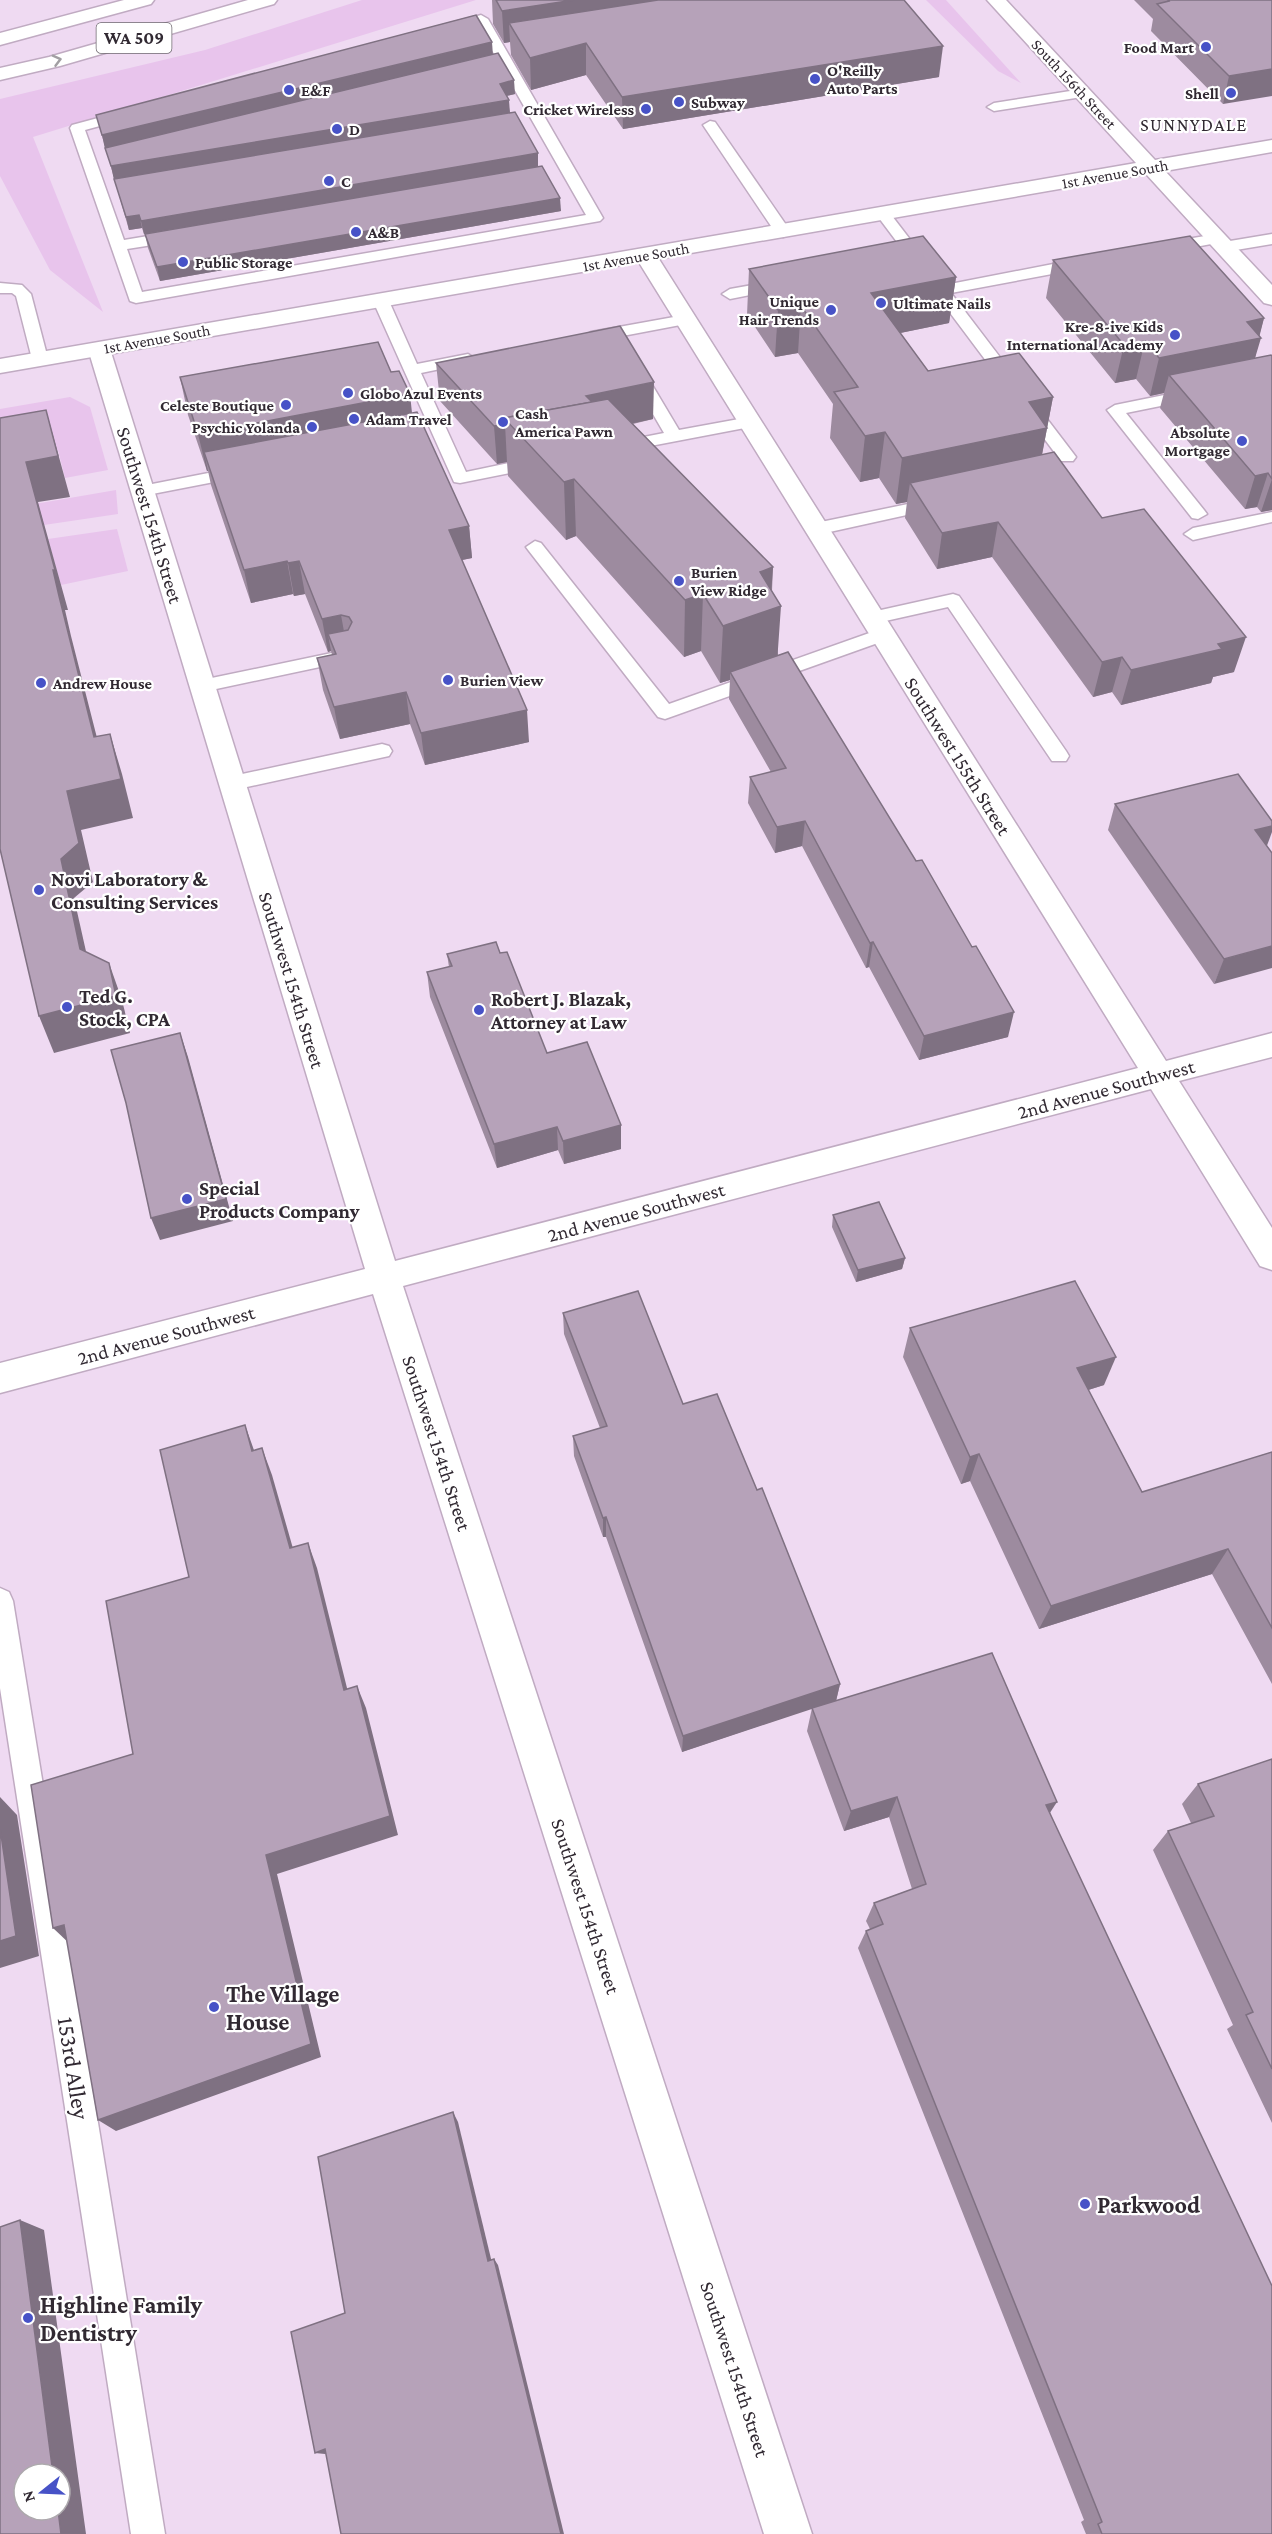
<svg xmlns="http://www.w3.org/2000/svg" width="1272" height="2534" font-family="'Crimson Pro',serif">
  <rect width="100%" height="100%" fill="#efdaf2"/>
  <g fill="#e8c4ec">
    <path d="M362 0H476L33 137 103 312 50 270 0 176V99L205 50Z"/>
    <path d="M926 0H946L1021 83 998 71Z"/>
    <path d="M70 397 90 407 108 470 65 478 58 450 0 460V409Z"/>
    <path d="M116 490 118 514 44 525 0 510Z"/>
    <path d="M117 529 128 571 61 585 48 539Z"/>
  </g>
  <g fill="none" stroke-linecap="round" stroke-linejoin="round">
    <g stroke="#c0abc2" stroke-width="3">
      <g id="lane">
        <path d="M481 15 488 19 603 218 600 221 136 303 130 301 70 128 72 125ZM477 24 586 215 142 292 127 249 178 241 186 236 178 231 124 240 85 130Z"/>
        <path d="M1083 89 1088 90V96L994 111 987 107 994 103Z"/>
        <path d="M710 121 715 122 791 232 788 235 783 237 775 232 703 125Z"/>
        <path d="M884 210 889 212 945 285 1084 258 1089 260 1092 263 1084 268 951 293 1073 453 1076 457 1073 461H1061L879 218 876 215 879 212Z"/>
        <path d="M1217 234 1225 239 1222 242 1163 253 1155 248 1163 243Z"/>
        <path d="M1272 234V244L1224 252 1216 247 1224 242Z"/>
        <path d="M780 280 786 282 788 285 786 288 730 299 722 294 730 289Z"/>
        <path d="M0 283 22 285 31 294 48 359 46 362H34L32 359 16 296 12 293H0Z"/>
        <path d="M381 296 389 301 417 364 468 354 476 359 474 362 421 373 466 472 538 457 547 462 544 466 460 483 454 482 373 301Z"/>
        <path d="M685 315 691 317 693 320 691 323 591 342 583 337 591 332Z"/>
        <path d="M637 368 645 373 679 430 750 417 758 422 750 427 619 452 613 451 610 447 613 443 664 433 629 373Z"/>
        <path d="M1194 389 1202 394 1200 398 1126 413 1204 510 1207 514 1198 519 1192 518 1107 410 1115 405Z"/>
        <path d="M239 467 245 468 248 472 245 476 142 496 133 491 142 486Z"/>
        <path d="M937 498 943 499 946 503 943 507 816 535 807 529 816 523Z"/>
        <path d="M1272 512V522L1193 540 1184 534 1193 528Z"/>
        <path d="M535 541 541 543 669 704 875 631H889L891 635 889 639 665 719 658 717 529 551 526 547Z"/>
        <path d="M953 594 959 596 1066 751 1069 756 1066 761H1052L948 607 872 624 863 618 872 612Z"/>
        <path d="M346 650 353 652 355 656 353 660 202 692 195 691 192 686 195 681 202 680Z"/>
        <path d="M382 744 389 746 392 751 389 756 233 790 226 788 223 783 226 778 233 776Z"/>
        <path d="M0 1588 9 1592 13 1601 165 2534H131L0 1688Z"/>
      </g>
    </g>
    <g stroke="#c0abc2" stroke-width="3">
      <path id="street" d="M646 250 654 251 657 256 1166 1061 1272 1033V1057L1179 1081 1272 1228V1270L1260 1266 1151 1089 403 1286 812 2534H764L373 1294 0 1393V1363L365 1269 88 349 91 344H107L110 349 395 1261 1138 1068 635 256 638 251Z"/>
    </g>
    <g stroke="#c0abc2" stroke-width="3">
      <path id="secondary" d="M987 0H1006L1155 160 1272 140V152L1165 171 1272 285V305L1264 303 1146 174 0 373V359L1136 163Z"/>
    </g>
    <g stroke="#c0abc2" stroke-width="3">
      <g id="highway">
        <path d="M124 0H154L151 4 0 45V33Z"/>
        <path d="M248 0H277L274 4 60 66 0 80V68L49 57Z"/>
      </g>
    </g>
    <use href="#lane" fill="#fff" fill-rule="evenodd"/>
    <use href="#street" fill="#fff" fill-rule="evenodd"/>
    <use href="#secondary" fill="#fff" fill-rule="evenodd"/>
    <use href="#highway" fill="#fff" fill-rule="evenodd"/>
  </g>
  <g fill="#9d8b9f">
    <path d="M492 0H904L939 77 623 129 586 75 531 90 511 55 510 42 504 43 493 24Z"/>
    <path d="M1134 0H1272L1223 104 1151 31 1153 19Z"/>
    <path d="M492 55 515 94 507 96 510 113 538 153V167L561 211 160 281 148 248 145 234H144L142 228 129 230 96 115Z"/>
    <path d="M1053 260 1264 318 1259 336 1255 358 1272 356V510L1261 512 1257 507 1245 509 1160 408 1164 393 1150 396 1136 379 1115 383 1046 298Z"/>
    <path d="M749 269 956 277 949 323 900 333 928 371 1053 397 1042 455 1102 518 1234 672 1213 677 1211 683 1121 705 1112 692 1093 697 992 557 937 569 905 518 907 502 896 504 879 478 860 482 830 438 833 404 798 353 775 357 747 315Z"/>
    <path d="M436 363 653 419 633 424 773 567 772 591 778 655 1008 1037 919 1060 869 967 866 968 802 846 775 853 748 803 750 777 771 772 729 699 730 680 720 683 701 651 684 657 576 536 566 540 508 476 507 462 497 464 440 401Z"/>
    <path d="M391 372 469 526 472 558 462 560 529 742 425 765 410 724 340 739 323 690 317 658 332 655 331 651 328 652 305 594 294 596 293 594 251 603 211 485 208 471H207L188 415 180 377Z"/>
    <path d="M1115 804 1267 846 1272 853 1214 984 1108 830Z"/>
    <path d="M447 954 547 1053 621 1149 564 1164 558 1150 497 1168 430 997 427 972 449 967Z"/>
    <path d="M833 1215 905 1258 902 1269 856 1282 832 1227Z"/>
    <path d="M563 1313 683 1404 757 1490 840 1684 836 1701 1050 1813 1272 2534H1086L1081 2522 1084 2520 858 1948 866 1931 870 1929 866 1921 874 1903 912 1889 889 1817 844 1831 807 1731 812 1708 682 1752 606 1537H603L574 1456 573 1436 600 1428 564 1334Z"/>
    <path d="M910 1328 1104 1385 1088 1390 1142 1492 1272 1452V1684L1212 1574 1039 1629 970 1481 961 1484 903 1357Z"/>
    <path d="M1272 1759V2123L1227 2029 1233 2025 1153 1850 1168 1831 1191 1823 1182 1804 1198 1784Z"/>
  </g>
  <g fill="#7f7182">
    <path d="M550 0H776L509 23 510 42 504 43 502 11Z"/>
    <path d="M492 42 493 56 105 149 102 135Z"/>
    <path d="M586 43V75L531 90 530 58Z"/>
    <path d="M943 46 939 77 623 129 622 97Z"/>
    <path d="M1272 69V96L1223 104 1229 76Z"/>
    <path d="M514 80 515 94 501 97 500 84Z"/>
    <path d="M509 100 510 114 114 180 111 166Z"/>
    <path d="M538 153V167L144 234 141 221Z"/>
    <path d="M560 198 561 211 160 281 157 267Z"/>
    <path d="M139 215 142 228 129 230 126 217Z"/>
    <path d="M956 277 949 323 866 340 871 293Z"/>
    <path d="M801 306 798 353 775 357 778 310Z"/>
    <path d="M1264 318 1259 338H1261L1250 375H1169L1164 393 1150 396 1159 358 1247 322Z"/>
    <path d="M1145 341 1136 379 1115 383 1124 345Z"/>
    <path d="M654 382 653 419 597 431 586 396Z"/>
    <path d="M410 394 414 432 204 452 208 471H207L198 434Z"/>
    <path d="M1053 397 1038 475 910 483 907 502 896 504 902 458 1029 402Z"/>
    <path d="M46 410 70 497 38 502 68 610H65L71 636 107 777 94 737 26 462Z"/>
    <path d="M505 424 507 462 497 464 494 426Z"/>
    <path d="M885 432 879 478 860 482 865 436Z"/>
    <path d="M1268 473 1257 507 1245 509 1255 476Z"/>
    <path d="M574 479 576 536 566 540 564 482Z"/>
    <path d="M1272 479V510L1261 512Z"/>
    <path d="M998 522 992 557 937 569 942 533Z"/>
    <path d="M469 526 472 558 452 562 449 530Z"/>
    <path d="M287 561 293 594 251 603 244 570Z"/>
    <path d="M299 561 305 594 294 596 288 563Z"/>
    <path d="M773 567 770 610 781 606 777 663 730 672V680L720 683 723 626 760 572Z"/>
    <path d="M703 594 701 651 684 657 685 600Z"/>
    <path d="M341 615 347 648 328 634 331 651 328 652 322 619Z"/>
    <path d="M1246 637 1234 672 1213 677 1211 683 1121 705 1131 670 1218 644Z"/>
    <path d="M1122 657 1112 692 1093 697 1102 662Z"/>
    <path d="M406 692 410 724 340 739 334 707Z"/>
    <path d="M527 710 529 742 425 765 421 733Z"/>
    <path d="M110 734 122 774 133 818 81 830 93 882 74 898 94 987 80 949 61 859 67 791Z"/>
    <path d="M805 821 802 846 775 853 777 827Z"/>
    <path d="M1272 826V832L1265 851 1255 830Z"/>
    <path d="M873 942 869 967 866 968 870 943Z"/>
    <path d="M1272 946V968L1214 984 1224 959Z"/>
    <path d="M109 963 122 1000 130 1033 54 1053 39 1016Z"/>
    <path d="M1014 1012 1008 1037 919 1060 924 1036Z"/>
    <path d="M180 1033 188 1057 233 1221 160 1240 151 1218Z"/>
    <path d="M621 1125V1149L564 1164 563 1141Z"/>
    <path d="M557 1127 558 1150 497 1168 494 1144Z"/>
    <path d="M905 1258 902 1269 856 1282 858 1270Z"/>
    <path d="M1116 1357 1104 1385 1066 1397 1077 1368Z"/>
    <path d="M245 1425 255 1453 252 1451Z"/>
    <path d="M262 1448 272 1475 300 1573 290 1548Z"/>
    <path d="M979 1454 970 1481 961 1484 970 1457Z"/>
    <path d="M606 1517V1537H603V1518Z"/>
    <path d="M308 1543 317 1568 353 1712 344 1690Z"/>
    <path d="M1228 1549 1212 1574 1039 1629 1051 1606Z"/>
    <path d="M840 1684 836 1701 682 1752 683 1736Z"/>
    <path d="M357 1686 366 1708 398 1835 277 1874 321 2057 116 2131 98 2120 266 1855Z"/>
    <path d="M0 1797 17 1815 39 1956 0 1968Z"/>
    <path d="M897 1797 889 1817 844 1831 851 1811Z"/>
    <path d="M1057 1802 1044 1822 1046 1805Z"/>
    <path d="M64 1925 71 1945 53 1928Z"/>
    <path d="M453 2112 458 2122 493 2267 488 2261Z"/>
    <path d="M20 2220 44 2230 86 2534H61L58 2510H60V2474H53Z"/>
    <path d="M494 2259 498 2265 564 2534H561Z"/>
    <path d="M325 2449 335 2450 325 2454 315 2453Z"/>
  </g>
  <g fill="#b6a2b9" stroke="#7f7182" stroke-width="1.5">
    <path d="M496 0H574L502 11Z"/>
    <path d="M658 0H904L943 46 622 97 586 43 530 58 509 23Z"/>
    <path d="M1168 0H1272V69L1229 76 1157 4 1169 1Z"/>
    <path d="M476 15 492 42 102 135 96 115Z"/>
    <path d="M498 53 514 80 500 84 509 100 111 166 105 148Z"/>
    <path d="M515 112 538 153 141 221 139 215 126 217 114 179Z"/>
    <path d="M542 166 560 198 157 267 145 234Z"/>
    <path d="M923 236 956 277 871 293 928 371 1019 353 1053 397 1029 402 1047 428 902 458 885 432 865 436 834 392 858 387 801 306 778 310 749 269Z"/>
    <path d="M1190 236 1264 318 1247 322 1261 338 1159 358 1145 341 1124 345 1053 260Z"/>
    <path d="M620 326 654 382 586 396 592 402 504 418 505 424 494 426 436 363Z"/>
    <path d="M378 342 391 372 399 371 410 394 198 434 180 377Z"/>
    <path d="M1271 355 1272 356V479L1268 473 1255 476 1169 375Z"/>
    <path d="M608 399 773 567 760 572 781 606 723 626 703 594 685 600 574 479 564 482 504 418Z"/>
    <path d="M46 410 58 456 26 462 55 570H53L59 596 94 737 110 734 121 779 67 791 79 843 61 859 80 949 109 963 116 996 39 1016 0 849V418Z"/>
    <path d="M417 412 469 526 449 530 527 710 421 733 406 692 334 707 317 658 336 654 328 634 348 630 352 622 349 617 341 615 322 619 299 561 288 563 287 561 244 570 204 452Z"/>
    <path d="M1054 452 1102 518 1144 509 1246 637 1218 644 1222 649 1131 670 1122 657 1102 662 998 522 942 533 910 483Z"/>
    <path d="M788 652 916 861 922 860 972 947 976 946 1014 1012 924 1036 873 942 870 943 805 821 777 827 750 777 786 768 730 672Z"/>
    <path d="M1238 774 1272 821V826L1255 830 1272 853V946L1224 959 1115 804Z"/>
    <path d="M496 942 500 953 507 952 547 1053 587 1042 621 1125 563 1141 557 1127 494 1144 427 972 452 966 447 954Z"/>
    <path d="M180 1033 226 1199 151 1218 126 1103 111 1050Z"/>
    <path d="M879 1202 905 1258 858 1270 833 1215Z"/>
    <path d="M1075 1281 1116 1357 1077 1368 1142 1492 1272 1452V1628L1228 1549 1051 1606 979 1454 970 1457 910 1328Z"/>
    <path d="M638 1291 683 1404 717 1394 757 1490 762 1488 840 1684 683 1736 606 1517 603 1518 573 1436 607 1426 563 1313Z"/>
    <path d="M245 1425 252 1451 262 1448 290 1548 308 1543 344 1690 357 1686 390 1816 266 1855 311 2044 98 2120 64 1925 53 1928 31 1785 133 1754 106 1601 189 1577 160 1450Z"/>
    <path d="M992 1653 1057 1802 1046 1805 1272 2286V2534H1102L1098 2524 1102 2522 866 1931 883 1924 874 1903 926 1884 897 1797 851 1811 812 1708Z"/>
    <path d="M1272 1759V2069L1246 2015 1253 2012 1168 1831 1214 1816 1198 1784Z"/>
    <path d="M0 1828 16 1936 0 1941Z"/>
    <path d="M453 2112 488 2261 494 2259 561 2534H341L325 2449 315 2453 291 2332 345 2313 318 2157Z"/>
    <path d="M20 2220 53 2474H24V2510H58L61 2534H0V2227Z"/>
  </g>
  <defs><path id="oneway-chevron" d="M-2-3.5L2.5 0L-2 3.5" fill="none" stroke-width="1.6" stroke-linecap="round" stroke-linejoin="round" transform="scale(1.5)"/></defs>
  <use stroke="#a29fa3" href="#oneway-chevron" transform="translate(57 60) rotate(-15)"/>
  <g fill="#4752c7" stroke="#fff" stroke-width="2">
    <circle cx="1206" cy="47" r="6"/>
    <circle cx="815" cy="79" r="6"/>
    <circle cx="289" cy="90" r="6"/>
    <circle cx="1231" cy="93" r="6"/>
    <circle cx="679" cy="102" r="6"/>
    <circle cx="646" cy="109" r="6"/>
    <circle cx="337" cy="129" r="6"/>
    <circle cx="329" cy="181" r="6"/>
    <circle cx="356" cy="232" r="6"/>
    <circle cx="183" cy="262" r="6"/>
    <circle cx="881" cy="303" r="6"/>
    <circle cx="831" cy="310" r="6"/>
    <circle cx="1175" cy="335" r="6"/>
    <circle cx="348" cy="393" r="6"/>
    <circle cx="286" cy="405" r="6"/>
    <circle cx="354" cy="419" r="6"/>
    <circle cx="503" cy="422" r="6"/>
    <circle cx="312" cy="427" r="6"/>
    <circle cx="1242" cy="441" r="6"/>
    <circle cx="679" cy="581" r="6"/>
    <circle cx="448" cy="680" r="6"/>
    <circle cx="41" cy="683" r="6"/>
    <circle cx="39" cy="890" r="6"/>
    <circle cx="67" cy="1007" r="6"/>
    <circle cx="479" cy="1010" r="6"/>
    <circle cx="187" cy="1199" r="6"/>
    <circle cx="214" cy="2007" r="6"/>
    <circle cx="1085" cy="2204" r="6"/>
    <circle cx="28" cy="2318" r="6"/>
  </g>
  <g text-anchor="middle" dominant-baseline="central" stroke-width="4.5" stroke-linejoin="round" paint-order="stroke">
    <g font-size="16" font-weight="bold" fill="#312932" stroke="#fff" text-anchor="start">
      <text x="1194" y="47" text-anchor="end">Food Mart</text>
      <text x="827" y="70">O'Reilly<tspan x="827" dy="18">Auto Parts</tspan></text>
      <text x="301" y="90">E&amp;F</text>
      <text x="1219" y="93" text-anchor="end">Shell</text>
      <text x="691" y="102">Subway</text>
      <text x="634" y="109" text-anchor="end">Cricket Wireless</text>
      <text x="349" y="129">D</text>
      <text x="341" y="181">C</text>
      <text x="368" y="232">A&amp;B</text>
      <text x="195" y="262">Public Storage</text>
      <text x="819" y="301" text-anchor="end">Unique<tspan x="819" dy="18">Hair Trends</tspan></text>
      <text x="893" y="303">Ultimate Nails</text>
      <text x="1163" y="326" text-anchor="end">Kre-8-ive Kids<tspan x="1163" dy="18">International Academy</tspan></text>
      <text x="360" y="393">Globo Azul Events</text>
      <text x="274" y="405" text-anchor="end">Celeste Boutique</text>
      <text x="515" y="413">Cash<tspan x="515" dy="18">America Pawn</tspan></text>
      <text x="366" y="419">Adam Travel</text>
      <text x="300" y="427" text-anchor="end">Psychic Yolanda</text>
      <text x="1230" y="432" text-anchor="end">Absolute<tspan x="1230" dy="18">Mortgage</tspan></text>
      <text x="691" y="572">Burien<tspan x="691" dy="18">View Ridge</tspan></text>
      <text x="460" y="680">Burien View</text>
      <text x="53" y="683">Andrew House</text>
    </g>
    <g font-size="16" fill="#312932" stroke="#fff">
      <text transform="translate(1074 84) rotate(47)">South 156th Street</text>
      <text transform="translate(1115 174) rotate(-10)">1st Avenue South</text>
      <text transform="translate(636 257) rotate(-10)">1st Avenue South</text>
      <text transform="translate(157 339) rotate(-10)">1st Avenue South</text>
    </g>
    <rect fill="#fff" stroke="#6f6970" stroke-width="1.5" x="96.5" y="23" width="75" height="30" rx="4.5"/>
    <g font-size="18" font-weight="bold" fill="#312932">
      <text x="134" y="38">WA 509</text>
    </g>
    <g font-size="18" letter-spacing="1.5" fill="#312932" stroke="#fff">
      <text x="1194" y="125">SUNNYDALE</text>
    </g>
    <g font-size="20" fill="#312932" stroke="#fff">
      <text transform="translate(150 515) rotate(73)">Southwest 154th Street</text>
      <text transform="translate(958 756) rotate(58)">Southwest 155th Street</text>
      <text transform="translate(292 980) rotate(73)">Southwest 154th Street</text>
      <text transform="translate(1106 1089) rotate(-15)">2nd Avenue Southwest</text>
      <text transform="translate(636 1212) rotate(-15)">2nd Avenue Southwest</text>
      <text transform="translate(166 1335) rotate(-15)">2nd Avenue Southwest</text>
      <text transform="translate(437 1443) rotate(72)">Southwest 154th Street</text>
      <text transform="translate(586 1906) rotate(72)">Southwest 154th Street</text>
      <text transform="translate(735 2369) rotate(72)">Southwest 154th Street</text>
    </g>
    <g font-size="20" font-weight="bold" fill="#312932" stroke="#fff" text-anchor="start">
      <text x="51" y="879">Novi Laboratory &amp;<tspan x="51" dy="23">Consulting Services</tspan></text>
      <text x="79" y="996">Ted G.<tspan x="79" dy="23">Stock, CPA</tspan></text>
      <text x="491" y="999">Robert J. Blazak,<tspan x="491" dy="23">Attorney at Law</tspan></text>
      <text x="199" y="1188">Special<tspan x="199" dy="23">Products Company</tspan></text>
    </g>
    <g font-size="24" font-weight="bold" fill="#312932" stroke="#fff" text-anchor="start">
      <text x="226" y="1993">The Village<tspan x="226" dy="28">House</tspan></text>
      <text x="1097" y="2204">Parkwood</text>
      <text x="40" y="2304">Highline Family<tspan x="40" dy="28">Dentistry</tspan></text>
    </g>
    <g font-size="24" fill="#312932" stroke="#fff">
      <text transform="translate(74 2068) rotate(81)">153rd Alley</text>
    </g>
  </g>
  <g transform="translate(42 2492) rotate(252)"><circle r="28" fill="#ffffff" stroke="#ada9ad" stroke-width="1.5"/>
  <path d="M0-4.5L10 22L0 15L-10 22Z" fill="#4752c7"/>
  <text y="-9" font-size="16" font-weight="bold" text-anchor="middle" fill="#312932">N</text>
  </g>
</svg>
